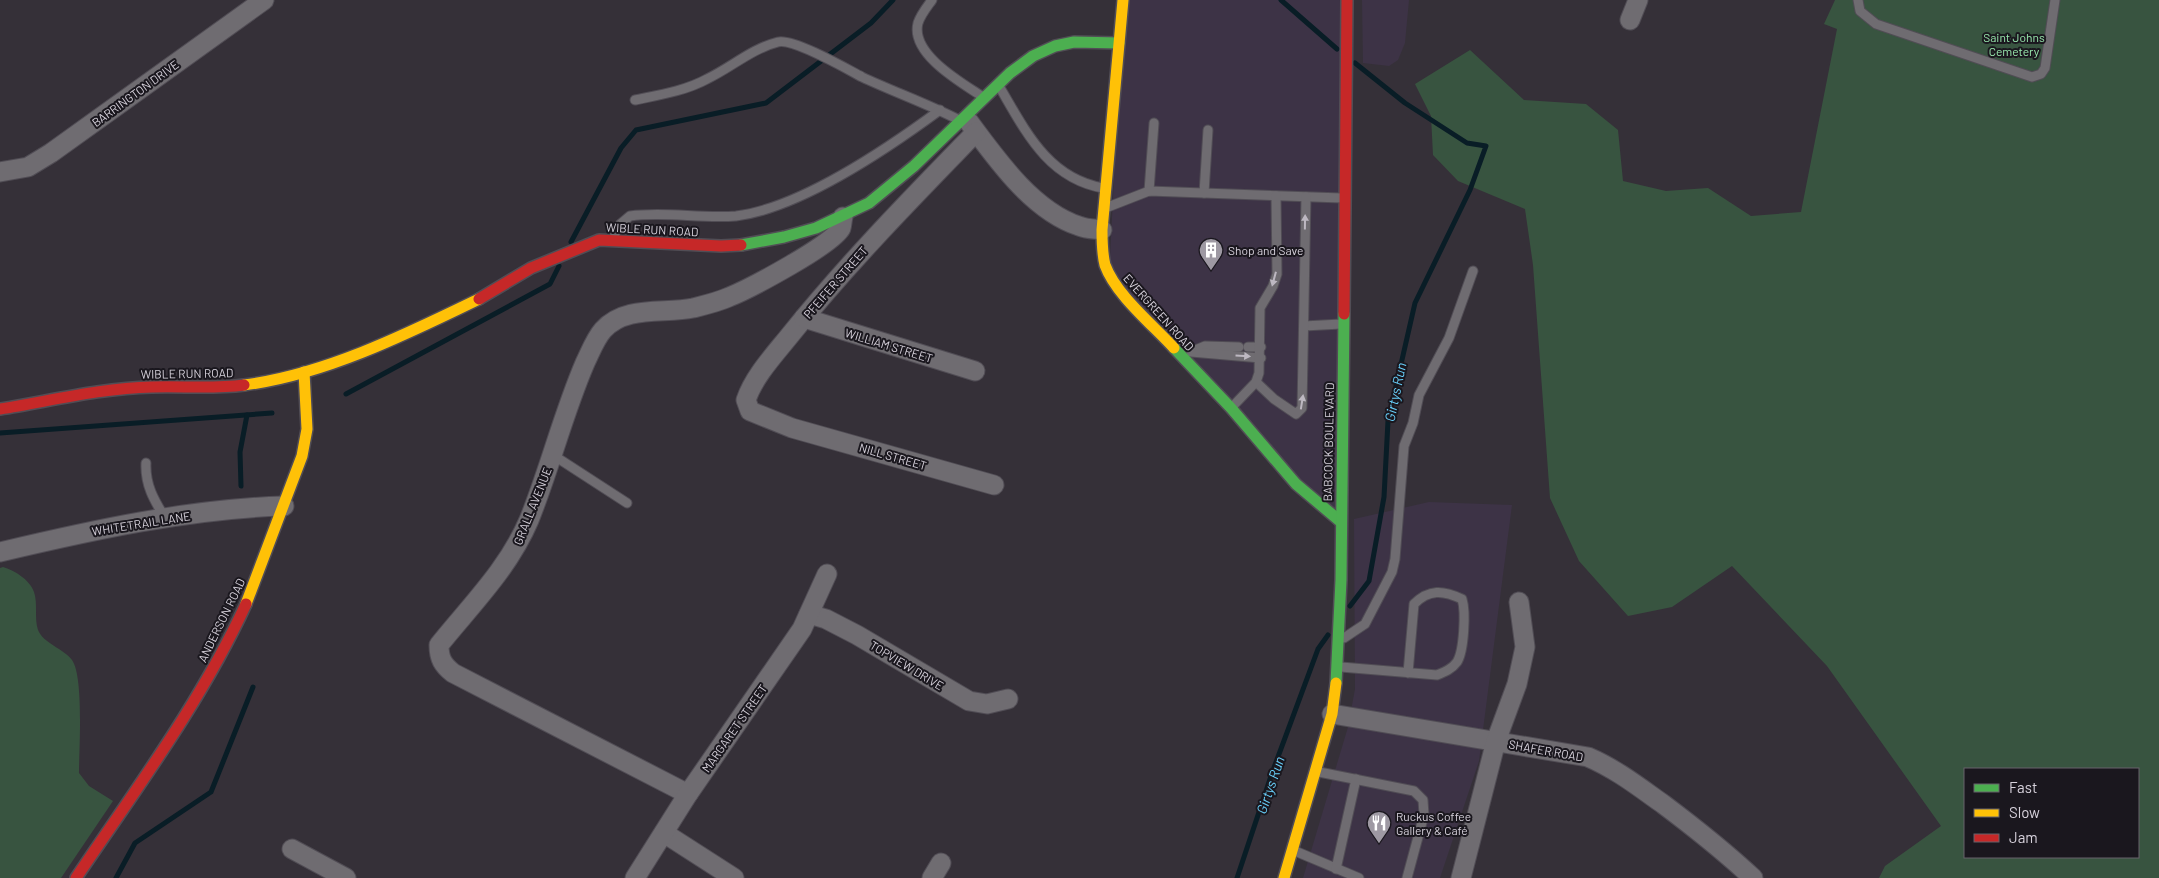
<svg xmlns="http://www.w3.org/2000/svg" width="2159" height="878" font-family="Barlow,sans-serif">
  <rect width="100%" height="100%" fill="#353038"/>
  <g fill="#3d3346">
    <path d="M1123 0H1347L1341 522 1109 277Z"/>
    <path d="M1362 0H1409L1405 43 1398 60 1389 66 1363 63Z"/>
    <path d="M1429 502 1512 505 1479 761 1440 878H1303L1348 727 1355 689 1354 519Z"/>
  </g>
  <g fill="#385440" fill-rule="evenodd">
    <path d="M1835 0H2159V878H1879L1885 866 1941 826 1827 666 1732 566 1672 607 1628 616 1579 561 1550 498 1533 265 1525 209 1458 181 1433 155 1431 116 1415 84 1470 50 1524 100 1586 104 1618 130 1623 181 1666 191 1708 188 1751 216 1801 212 1837 29 1824 24ZM1965 769H2138V857H1965Z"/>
    <path d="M3 567C14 570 30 580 34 592 38 604 34 618 38 630 43 643 64 649 72 660 84 677 79 750 79 773L89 786 113 801 61 878H0V568Z"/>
  </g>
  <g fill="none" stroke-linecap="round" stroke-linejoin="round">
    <g stroke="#091d26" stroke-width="5">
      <path d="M1281 0 1337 49"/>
      <path d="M571 242 621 148 636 130 766 103 871 23 893 0"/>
      <path d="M346 394 550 284 559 266"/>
      <path d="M0 433 272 413"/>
      <path d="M241 486 240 452 247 415"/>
      <path d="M1350 606 1369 581 1384 497 1388 421 1415 303 1470 190 1486 146 1467 143 1405 103 1355 63"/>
      <path d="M116 878 135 843 211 792 253 687"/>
      <path d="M1237 878 1272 773 1318 649 1328 635"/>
    </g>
    <g stroke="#514d55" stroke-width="11">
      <g id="lane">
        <path d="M932 0C927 7 921 14 918 23 910 54 962 83 983 97"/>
        <path d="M1858 0 1860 11 1876 24 2032 77 2041 74 2045 68 2055 0"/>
        <path d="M999 86C1025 130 1047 178 1103 188"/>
        <path d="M635 100C659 95 685 91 707 79 732 67 751 49 778 42 793 38 847 69 862 77 894 92 928 104 959 120"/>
        <path d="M1149 191 1154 123"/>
        <path d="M1204 193 1208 130"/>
        <path d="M1108 207 1149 191 1342 198"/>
        <path d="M614 238 617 227 630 216C665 211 701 219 736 216 801 208 887 149 940 110"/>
        <path d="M1304 326 1341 324"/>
        <path d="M1248 347H1261"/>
        <path d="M1193 351 1205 346 1239 347"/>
        <path d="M1191 352 1261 358"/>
        <path d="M1256 382 1274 399 1296 414 1302 408 1306 197"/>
        <path d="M1233 406 1256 382 1259 373 1260 308 1273 286 1277 274 1276 196"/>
        <path d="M553 455 627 503"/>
        <path d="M146 463C145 485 154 500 165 518"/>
        <path d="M1344 638 1365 624 1392 572 1395 559 1404 446 1413 423 1419 395 1449 338 1473 271"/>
        <path d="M1341 667 1437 675C1445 672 1452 669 1457 662 1464 651 1466 612 1462 599 1443 590 1429 589 1414 604L1408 673"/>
        <path d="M1319 772 1414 791 1423 800 1424 815 1407 878"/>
        <path d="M1295 851 1359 878"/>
        <path d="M1336 869 1356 779"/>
      </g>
    </g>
    <g stroke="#514d55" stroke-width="21">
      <g id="street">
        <path d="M1630 20 1638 0"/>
        <path d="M969 122C997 160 1033 211 1079 226 1086 229 1095 229 1102 230"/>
        <path d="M976 132C912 198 848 263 791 334 775 354 754 376 746 400L750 411 792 428 994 485"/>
        <path d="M0 172 28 167 51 153 264 0"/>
        <path d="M804 318 975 371"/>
        <path d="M0 552C93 530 188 509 284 506"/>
        <path d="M809 614 826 619 857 635 969 701 987 704 1008 699"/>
        <path d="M1332 714 1588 757C1616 769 1639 787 1663 804 1695 828 1724 851 1753 878"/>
        <path d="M688 794 453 673C443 665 439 659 439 645 472 604 508 569 529 520 550 468 563 414 585 363 590 353 595 339 603 330 625 305 664 314 693 308 705 305 718 302 729 297 749 289 834 244 841 228 842 225 842 220 843 217"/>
        <path d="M664 833 734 878"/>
        <path d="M292 849 346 878"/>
        <path d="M635 878 688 794 802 629 827 574"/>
        <path d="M932 878 941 863"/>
        <path d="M1461 878 1496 741 1517 684 1525 647 1519 602"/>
      </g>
    </g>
    <g stroke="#514d55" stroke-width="14">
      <g id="fast">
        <path d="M741 245 784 237 816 228 869 203 914 166 1010 73 1033 56 1055 46 1074 42 1119 43"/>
        <path d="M1174 348 1231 408 1296 484 1341 522"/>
        <path d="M1336 683 1341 580 1344 314"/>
      </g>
    </g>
    <g stroke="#514d55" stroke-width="14">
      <g id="slow">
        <path d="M1123 0 1102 230C1102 242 1102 253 1105 265 1116 295 1152 324 1174 348"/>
        <path d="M244 385C324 375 407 334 479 299"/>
        <path d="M246 604 302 456 307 429 304 372"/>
        <path d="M1284 878 1332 714 1336 683"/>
      </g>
    </g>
    <g stroke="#514d55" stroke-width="14">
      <g id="jam">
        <path d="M479 299 531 268 599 240 721 246 741 245"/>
        <path d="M1344 314 1347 0"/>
        <path d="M0 409C50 401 101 388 152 387 183 386 214 389 244 385"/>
        <path d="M76 878C136 789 201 702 246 604"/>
      </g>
    </g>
    <use href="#lane" stroke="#6f6c71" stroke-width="9"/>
    <use href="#street" stroke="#6f6c71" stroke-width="19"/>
    <use href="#fast" stroke="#4caf50" stroke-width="11"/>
    <use href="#slow" stroke="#ffc107" stroke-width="11"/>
    <use href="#jam" stroke="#c62828" stroke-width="11"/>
  </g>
  <defs><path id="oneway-solid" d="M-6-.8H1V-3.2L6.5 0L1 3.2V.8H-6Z" transform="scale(1.25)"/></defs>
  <g fill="#bdb8c1">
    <use href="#oneway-solid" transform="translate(1305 222) rotate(-89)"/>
    <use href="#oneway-solid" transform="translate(1274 279) rotate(105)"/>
    <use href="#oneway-solid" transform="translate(1243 356) rotate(4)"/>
    <use href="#oneway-solid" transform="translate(1302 402) rotate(-81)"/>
  </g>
  <defs>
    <g id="building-pin" transform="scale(1.25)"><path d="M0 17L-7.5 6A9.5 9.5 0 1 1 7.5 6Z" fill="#9e99a3" stroke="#1a171e"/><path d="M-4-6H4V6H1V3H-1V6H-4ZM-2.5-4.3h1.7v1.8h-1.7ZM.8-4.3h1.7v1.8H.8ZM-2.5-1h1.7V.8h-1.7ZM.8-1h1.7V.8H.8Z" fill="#fff"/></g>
    <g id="restaurant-pin" transform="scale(1.25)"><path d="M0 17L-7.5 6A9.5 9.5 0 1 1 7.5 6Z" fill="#9e99a3" stroke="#1a171e"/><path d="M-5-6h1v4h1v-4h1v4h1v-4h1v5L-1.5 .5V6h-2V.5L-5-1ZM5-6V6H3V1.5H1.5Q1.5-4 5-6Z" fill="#fff"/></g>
  </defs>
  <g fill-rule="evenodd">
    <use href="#building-pin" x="1211" y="250"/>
    <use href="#restaurant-pin" x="1379" y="823"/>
  </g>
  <g text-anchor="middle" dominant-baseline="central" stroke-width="4" stroke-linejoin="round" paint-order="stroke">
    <g font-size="12" fill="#99e9ae" stroke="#1a171e">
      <text x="2014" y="37">Saint Johns<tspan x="2014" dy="14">Cemetery</tspan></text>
    </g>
    <g font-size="12" fill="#d7d2dc" stroke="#1a171e">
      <text transform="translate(135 93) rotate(-36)">BARRINGTON DRIVE</text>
      <text transform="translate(652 229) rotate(3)">WIBLE RUN ROAD</text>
      <text transform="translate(835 282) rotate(-49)">PFEIFER STREET</text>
      <text transform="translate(1159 312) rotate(48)">EVERGREEN ROAD</text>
      <text transform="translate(889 345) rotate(17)">WILLIAM STREET</text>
      <text transform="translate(187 373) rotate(-1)">WIBLE RUN ROAD</text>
      <text transform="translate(1328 442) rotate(-89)">BABCOCK BOULEVARD</text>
      <text transform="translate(893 456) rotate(16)">NILL STREET</text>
      <text transform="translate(532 506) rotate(-68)">GRALL AVENUE</text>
      <text transform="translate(141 523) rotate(-9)">WHITETRAIL LANE</text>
      <text transform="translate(221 620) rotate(-64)">ANDERSON ROAD</text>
      <text transform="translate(907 665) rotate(31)">TOPVIEW DRIVE</text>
      <text transform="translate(734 728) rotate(-55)">MARGARET STREET</text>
      <text transform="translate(1546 750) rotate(10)">SHAFER ROAD</text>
    </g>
    <g font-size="12" fill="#d7d2dc" stroke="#1a171e" text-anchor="start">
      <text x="1228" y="250">Shop and Save</text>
      <text x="1396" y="816">Ruckus Coffee<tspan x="1396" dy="14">Gallery &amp; Café</tspan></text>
    </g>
    <g font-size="14" font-style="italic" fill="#68d0fb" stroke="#1a171e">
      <text transform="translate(1395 392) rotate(-78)">Girtys Run</text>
      <text transform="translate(1270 785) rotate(-71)">Girtys Run</text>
    </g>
  </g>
  <rect x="1964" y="768" width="175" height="90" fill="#1a171e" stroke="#66626a"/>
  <rect x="1974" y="784" width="25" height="8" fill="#4caf50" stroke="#66626a"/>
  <text x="2009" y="793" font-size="15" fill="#d7d2dc">Fast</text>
  <rect x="1974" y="809" width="25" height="8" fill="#ffc107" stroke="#66626a"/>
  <text x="2009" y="818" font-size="15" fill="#d7d2dc">Slow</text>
  <rect x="1974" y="834" width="25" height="8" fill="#c62828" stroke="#66626a"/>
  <text x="2009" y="843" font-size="15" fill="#d7d2dc">Jam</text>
</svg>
